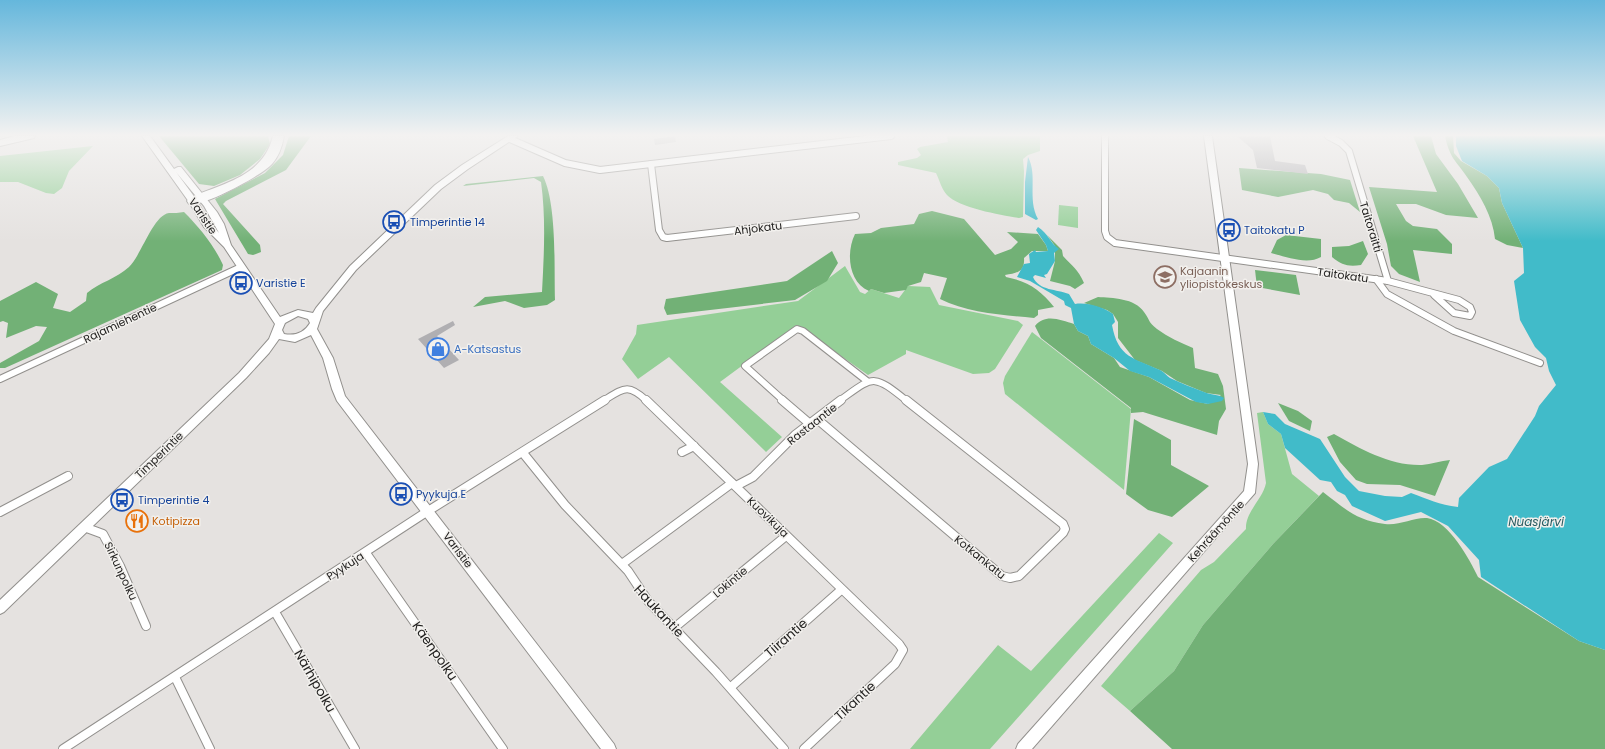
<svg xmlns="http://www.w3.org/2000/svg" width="1605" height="749" font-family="Poppins,sans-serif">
  <rect width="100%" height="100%" fill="#e5e2e0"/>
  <g fill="#94cf97">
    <path d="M947 136H1040V151L1028 155 1023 159 1024 171 1023 217 1019 218C1001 215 959 208 947 195 942 190 939 179 936 173L898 165V162L917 158 921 155 917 149 920 147 948 142Z"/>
    <path d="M93 146 69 171 62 188 54 194 46 193 18 182H0V156Z"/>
    <path d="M1059 205 1078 207V228L1058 225Z"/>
    <path d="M845 266 860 292 865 294 871 289 899 298 908 286 930 287 939 305 1018 321 1023 325 995 369 989 373 973 374 906 350V354L868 375 797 325 720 382 782 437 766 452 669 357 638 379 622 359 636 334 637 325 798 301Z"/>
    <path d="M1032 332 1131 409 1124 490 1005 394 1003 383 1005 376Z"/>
    <path d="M1263 412 1268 424 1281 434 1292 474 1319 496 1273 544 1203 625 1174 671 1130 711 1101 686 1201 570 1214 562 1246 529C1245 512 1263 499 1266 483L1257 413Z"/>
    <path d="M1159 533 1173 543 990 749H910L998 645 1031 671Z"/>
  </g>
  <g fill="#72b176">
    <path d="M159 136H268L270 144 260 159 240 175 214 186 199 184Z"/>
    <path d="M289 136H311L286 170 226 201 223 204 260 245 261 252 253 255 248 254 215 199 265 173 283 155Z"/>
    <path d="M1413 136H1431L1436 154 1458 184 1478 218 1446 215 1416 204H1396L1406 221 1413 226 1437 229 1452 244V254L1413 250 1420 282 1399 274 1391 266 1387 244 1369 187 1437 192Z"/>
    <path d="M1445 136H1453L1454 153 1461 161 1487 176 1499 188 1502 203 1523 248 1507 245 1495 239C1493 217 1480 195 1467 177 1455 159 1450 159 1445 136Z"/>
    <path d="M1239 168 1321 174 1350 180 1360 212 1349 203 1334 200 1328 194 1313 190 1278 197 1242 190Z"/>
    <path d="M543 176C557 204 554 267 555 300L547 305 524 308 505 301 473 307 485 297 542 292C544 255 546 218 541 182L534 178 463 186 466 184Z"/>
    <path d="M932 211 964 219 995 255 1011 249 1018 242 1007 232 1038 234 1046 245 1048 251H1032L1024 258C1025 272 1017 273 1005 275L1006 277C1027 281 1041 290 1054 307L1038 310V315L1034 318C1003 315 968 313 940 299L947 278 924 273 921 282 908 286 906 290 884 293 871 289 869 291C848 282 846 252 855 234L871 233 881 228 914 224 919 214Z"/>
    <path d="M184 212C199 227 214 245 223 265L222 270 5 368H0V363L39 341 47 327 36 326 6 338 8 323 3 321 0 322V301L36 282 58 294 53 308 70 312 86 301 87 293C100 282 116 279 129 267 141 256 153 215 169 213 174 213 179 213 184 212Z"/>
    <path d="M1047 235 1062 250 1063 256C1072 266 1078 269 1084 283L1075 289 1070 286 1050 281 1055 261V246Z"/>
    <path d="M1286 235 1321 239V257C1307 265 1287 257 1271 253L1277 240Z"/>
    <path d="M1363 241 1368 254 1361 265C1348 267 1342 265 1332 257V247L1349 246Z"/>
    <path d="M832 251 838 263 827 281 795 300 667 315 664 308 666 299 787 281Z"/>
    <path d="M1255 270 1296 275 1300 295 1257 287Z"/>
    <path d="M1098 297C1112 298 1135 298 1144 312 1150 320 1148 322 1157 329 1168 337 1181 343 1193 348L1195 368 1218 374 1223 386 1226 409 1219 421 1217 435 1143 412 1131 413V408L1041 338 1035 326C1045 313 1061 320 1074 324L1078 331 1088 336 1091 344 1114 358 1120 367 1149 377 1190 400 1208 404 1221 395 1206 393 1177 381 1162 371 1135 360 1118 338V322L1113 314 1107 310 1084 303Z"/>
    <path d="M1278 403 1298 411 1312 421 1310 431 1289 421Z"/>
    <path d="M1134 419 1171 440V465L1209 486 1172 517 1148 510 1126 494Z"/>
    <path d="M1334 434C1361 449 1390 466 1422 465 1431 464 1441 461 1450 460L1435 496 1400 485 1367 484 1356 480 1340 462 1327 437Z"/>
    <path d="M1323 492C1344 508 1357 521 1385 524 1399 526 1414 517 1427 518 1449 521 1470 560 1478 577L1579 641 1605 650V749H1172L1130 711 1174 671 1203 625 1273 544Z"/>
  </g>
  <g fill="#41bbc9">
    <path d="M1456 136H1605V650L1579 641 1481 577 1479 560 1448 526 1421 512 1385 521 1352 506 1345 495 1337 491 1331 482 1320 480 1285 448 1281 434 1268 424 1263 412 1275 414 1285 424 1320 439 1345 477 1359 491 1385 496 1402 497 1411 493C1428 499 1439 505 1458 507L1459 498 1489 467 1507 459 1535 416 1539 406 1556 385 1549 371 1546 358 1535 347 1520 320 1514 281 1524 273 1523 248 1502 203 1499 188 1487 176 1462 161 1456 146Z"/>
    <path d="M1028 157C1038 175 1027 199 1038 219L1036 220 1025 214V182Z"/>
    <path d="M1038 227C1048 233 1050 243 1059 249L1054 253 1055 261 1047 274 1044 275 1046 278 1035 275 1033 277C1039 291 1057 289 1069 294L1075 304C1087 302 1103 307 1113 314L1115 322 1112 325C1118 358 1134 358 1160 370 1164 372 1167 376 1170 378 1181 383 1193 388 1204 392 1211 395 1218 394 1224 398L1222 401 1208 404 1196 402 1149 377 1130 371 1114 358 1091 344 1088 336 1078 331 1074 324 1071 308 1065 305 1064 301 1030 281 1017 277 1024 264 1030 263 1029 254 1035 250 1036 252 1048 251 1046 245 1036 230Z"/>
  </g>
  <g fill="#b0afb2">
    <path d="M675 136 676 142 655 145 654 139Z"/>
    <path d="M1237 136H1270L1275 161 1305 165 1308 174 1257 168 1253 150Z"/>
    <path d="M453 321 455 325 437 336 459 360 444 368 418 339Z"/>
  </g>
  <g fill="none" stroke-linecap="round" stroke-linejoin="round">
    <g stroke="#92908d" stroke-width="8">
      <g id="street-far1">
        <path d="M1105 136V231L1107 237 1115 243 1388 281 1459 300 1470 307 1472 312 1470 316 1454 313 1434 295"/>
        <path d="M1328 136 1341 143 1349 151 1388 281"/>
        <path d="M510 139 565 163 600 170 891 136"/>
        <path d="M651 164 659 230 663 237 667 238 856 216"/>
        <path d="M1376 279 1387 294 1454 331 1540 363"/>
        <path d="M0 379 241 267"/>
        <path d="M603 401C624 388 628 383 647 401"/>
        <path d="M784 401 745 366 797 329 803 331 867 381"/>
        <path d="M839 401C874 376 872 373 907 401"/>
      </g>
    </g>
    <g stroke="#92908d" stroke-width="10">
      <g id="street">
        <path d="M646 400 899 644 903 650 895 664 804 749"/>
        <path d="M782 400 810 424"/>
        <path d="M817 419 1002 576 1010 578 1019 576 1063 533 1065 529 1063 524 906 400"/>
        <path d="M682 452 694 446"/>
        <path d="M523 453 565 505 628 571 648 601 716 672 784 749"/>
        <path d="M736 486 753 477 795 435 841 400"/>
        <path d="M0 512 68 476"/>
        <path d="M84 527 103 534 120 566 146 626"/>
        <path d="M366 553 503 749"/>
        <path d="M622 564 732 483"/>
        <path d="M275 612 355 749"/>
        <path d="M674 628 786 536"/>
        <path d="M175 677 210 749"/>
        <path d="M731 687 841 590"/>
        <path d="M63 749 428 511 605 400"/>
      </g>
    </g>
    <g stroke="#92908d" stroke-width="2">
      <g id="secondary">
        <path d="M142 136H150L174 169 178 167H181L217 212 224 224 231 245 280 317 298 310 313 313 316 308 350 266 435 185 462 165 508 136H518L468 169 441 189 356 270 323 311 317 329 333 358 345 396 614 744 616 749H601L337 401 332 389 323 358 311 335 295 342 279 339 269 353 246 378 4 612 0 614V600L239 373 269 339 275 324 224 247 204 227 189 202ZM176 172 204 206 219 233 206 217 196 199ZM298 316 308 319 310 323C304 333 295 336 284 334L282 330 285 323Z"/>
        <path d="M1204 136H1212L1258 464 1255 493 1032 749H1016L1018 744 1244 491 1248 464Z"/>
      </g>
    </g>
    <g stroke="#92908d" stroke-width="2">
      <g id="highway">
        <path d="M15 136H35L34 138 0 146V140Z"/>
        <path d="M273 136H284C282 147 279 156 272 164 261 176 203 207 189 204L187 201 189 198C223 183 263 177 273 136Z"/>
      </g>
    </g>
    <use href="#street-far1" stroke="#fff" stroke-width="6"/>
    <use href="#street" stroke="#fff" stroke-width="8"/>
    <use href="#secondary" fill="#fff" fill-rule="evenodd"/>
    <use href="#highway" fill="#fff" fill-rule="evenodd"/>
  </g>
  <linearGradient id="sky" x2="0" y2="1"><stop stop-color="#65b7dc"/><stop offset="0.56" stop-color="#f3f2f1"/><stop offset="1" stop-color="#f3f2f1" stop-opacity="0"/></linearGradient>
  <rect width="1605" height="241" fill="url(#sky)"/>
  <defs>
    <g id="bus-ring" transform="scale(1.15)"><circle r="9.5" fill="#f2f0ed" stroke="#1a4fb4" stroke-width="1.5"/><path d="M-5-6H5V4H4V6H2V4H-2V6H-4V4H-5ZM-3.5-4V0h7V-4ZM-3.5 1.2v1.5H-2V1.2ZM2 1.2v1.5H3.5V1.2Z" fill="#1a4fb4"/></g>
    <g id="university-ring" transform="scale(1.15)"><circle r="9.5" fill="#f2f0ed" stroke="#8d6e63" stroke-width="1.5"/><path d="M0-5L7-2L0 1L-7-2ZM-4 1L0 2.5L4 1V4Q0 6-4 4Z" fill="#8d6e63"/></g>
    <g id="shop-ring" transform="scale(1.15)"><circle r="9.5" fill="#f2f0ed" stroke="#3f7fe0" stroke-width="1.5"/><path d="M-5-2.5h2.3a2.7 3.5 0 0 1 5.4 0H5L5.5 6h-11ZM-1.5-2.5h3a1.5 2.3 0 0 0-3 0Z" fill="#3f7fe0"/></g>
    <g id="restaurant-ring" transform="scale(1.15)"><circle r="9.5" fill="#f2f0ed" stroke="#e8710a" stroke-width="1.5"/><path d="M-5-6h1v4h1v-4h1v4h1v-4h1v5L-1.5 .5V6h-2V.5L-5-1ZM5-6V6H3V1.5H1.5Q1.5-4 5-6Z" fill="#e8710a"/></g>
  </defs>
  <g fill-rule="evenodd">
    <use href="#bus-ring" x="394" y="222"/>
    <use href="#bus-ring" x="1229" y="230"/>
    <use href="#university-ring" x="1165" y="277"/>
    <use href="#bus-ring" x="241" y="283"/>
    <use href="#shop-ring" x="438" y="349"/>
    <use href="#bus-ring" x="401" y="494"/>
    <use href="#bus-ring" x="122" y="500"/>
    <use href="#restaurant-ring" x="137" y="521"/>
  </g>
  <g text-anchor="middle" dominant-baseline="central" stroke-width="3" stroke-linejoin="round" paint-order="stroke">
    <g font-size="11" fill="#222120" stroke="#f2f0ed">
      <text transform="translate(203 216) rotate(56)">Varistie</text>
      <text transform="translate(1371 227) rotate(73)">Taitoraitti</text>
      <text transform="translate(758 228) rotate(-7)">Ahjokatu</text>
      <text transform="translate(1343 275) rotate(8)">Taitokatu</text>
      <text transform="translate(120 323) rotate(-25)">Rajamiehentie</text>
      <text transform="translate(812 424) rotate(-38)">Rastaantie</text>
      <text transform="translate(159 455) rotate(-44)">Timperintie</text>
      <text transform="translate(768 517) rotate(44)">Kuovikuja</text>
      <text transform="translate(1216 531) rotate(-48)">Kehräämöntie</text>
      <text transform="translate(458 550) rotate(53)">Varistie</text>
      <text transform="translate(980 557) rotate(39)">Kotkankatu</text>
      <text transform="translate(345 566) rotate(-33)">Pyykuja</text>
      <text transform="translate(121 571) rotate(65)">Sirkunpolku</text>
      <text transform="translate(730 582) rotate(-40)">Lokintie</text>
    </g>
    <g font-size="11" fill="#164399" stroke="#f2f0ed" text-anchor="start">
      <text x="410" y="222">Timperintie 14</text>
      <text x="1244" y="230">Taitokatu P</text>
      <text x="256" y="283">Varistie E</text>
      <text x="416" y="494">Pyykuja E</text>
      <text x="138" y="500">Timperintie 4</text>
    </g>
    <g font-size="11" fill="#785e54" stroke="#f2f0ed" text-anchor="start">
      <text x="1180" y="271">Kajaanin<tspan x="1180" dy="13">yliopistokeskus</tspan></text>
    </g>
    <g font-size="11" fill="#366cbe" stroke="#f2f0ed" text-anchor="start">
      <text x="454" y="349">A-Katsastus</text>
    </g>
    <g font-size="11" fill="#c56008" stroke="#f2f0ed" text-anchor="start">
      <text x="152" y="521">Kotipizza</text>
    </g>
    <g font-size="12" font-style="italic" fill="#2a5c62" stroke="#f2f0ed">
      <text x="1536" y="521">Nuasjärvi</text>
    </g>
    <g font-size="13" fill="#222120" stroke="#f2f0ed">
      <text transform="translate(659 611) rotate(47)">Haukantie</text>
      <text transform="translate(786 638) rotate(-41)">Tiirantie</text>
      <text transform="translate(435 651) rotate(55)">Käenpolku</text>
      <text transform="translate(315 681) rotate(60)">Närhipolku</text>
      <text transform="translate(855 701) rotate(-43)">Tikantie</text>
    </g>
  </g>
</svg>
